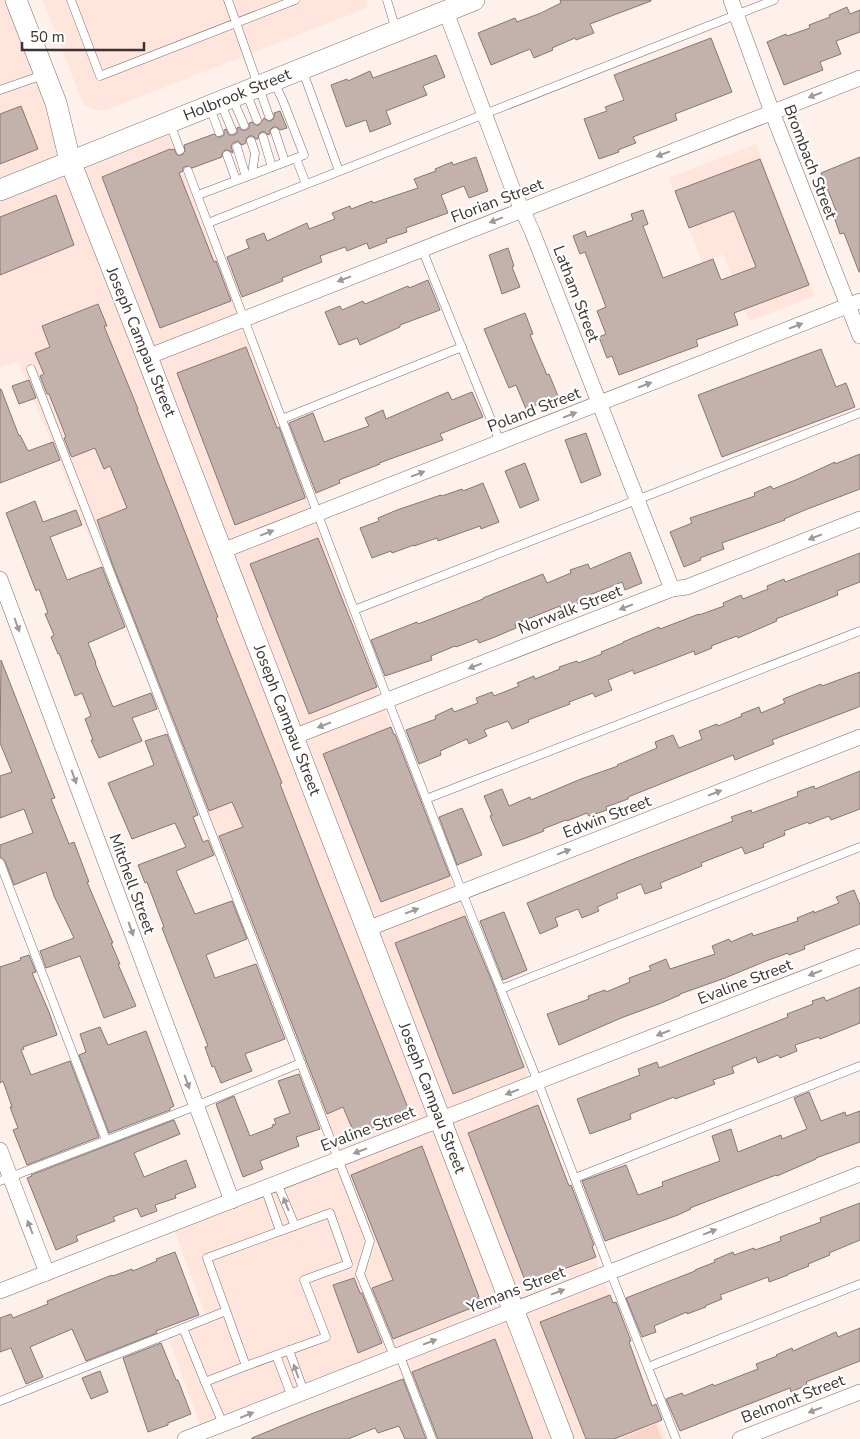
<svg xmlns="http://www.w3.org/2000/svg" width="860" height="1439" font-family="'Nunito Sans',sans-serif">
  <rect width="100%" height="100%" fill="#fef0eb"/>
  <g fill="#ffe5dc">
    <path d="M0 0H16L70 161 165 123 241 320 318 513 383 705 528 1075 601 1274 666 1439H433L396 1353 201 1428 166 1331 205 1314 172 1224 340 1158 18 361 0 368Z"/>
    <path d="M43 0H366L369 7 106 110H98L92 109 84 105 80 96Z"/>
    <path d="M756 144 815 296 749 321 723 254 702 262 669 178Z"/>
  </g>
  <path fill="#f9d5c8" d="M656 1424 662 1439H620Z"/>
  <g fill="#c3b2ac" stroke="#877772">
    <path d="M560 0H651V1L590 24 594 33 576 40 575 38 552 48 553 50 534 58 530 49 491 65 478 33 515 18 517 22 541 13 561 3Z"/>
    <path d="M847 7 850 14 860 10V32L836 41 841 54 820 62 823 70 784 85 767 42 786 34 787 36 810 28 809 25 830 17 829 15Z"/>
    <path d="M711 38 732 92 675 114 677 120 633 137 636 143 618 150 619 152 599 159 584 119 607 111 605 107 624 100 614 75Z"/>
    <path d="M436 55 445 77 423 86 427 95 386 111 391 124 370 132 366 120 346 127 331 85 347 79 348 81 370 71 373 78Z"/>
    <path d="M21 106 38 149 0 164V114Z"/>
    <path d="M280 111 287 128 280 130 277 127H273L270 130V134L268 135 265 132H261L259 134 258 139H256L253 136H249L246 139V143L242 145 238 141 233 143 231 146 233 153 228 150H225L222 154V157L192 168 186 166 183 168V171L179 173 214 262 216 261 231 301 160 328 102 177 170 149 171 150 174 149 177 155H182L185 151 184 145 214 134 218 137H221L224 135V130L226 129 229 135H234L237 133V128L239 127 241 130H246L249 128V123L252 122 256 125H259L264 118 268 121H271L274 118V113Z"/>
    <path d="M476 157 488 191 469 198 464 186 441 195 448 213 406 228 407 232 386 239 387 242 369 249 367 243 347 251 345 247 320 256 322 262 282 278 283 281 242 297 227 257 249 248 246 240 264 233 267 241 307 223 309 229 335 219 332 213 350 206 351 209 372 201 373 203 418 188 414 179 436 171 435 169 452 162 453 165Z"/>
    <path d="M860 157V272H859L844 233 840 234 833 214 837 213 821 173Z"/>
    <path d="M760 159 809 285 734 313 738 325 696 340 698 346 619 375 612 356 607 358 599 337 606 334 597 311 606 307 585 252 580 254 573 236 585 231 587 237 633 220 631 214 643 210 648 224 643 226 663 278 713 259 721 280 756 267 734 211 689 228 675 191Z"/>
    <path d="M56 195 74 245 0 275V217Z"/>
    <path d="M508 248 514 266 512 267 520 287 502 294 489 255Z"/>
    <path d="M428 280 440 310 400 325V327L360 345 357 338 339 345 325 312 340 306 342 310 363 301 365 304 408 286 409 288Z"/>
    <path d="M98 304 107 326H104L138 409H137L218 617 216 618 282 783 280 784 321 890 410 1113 355 1135 343 1107 327 1114 219 836 243 827 232 802 209 811 112 563 97 520 127 508 110 466 104 469 95 448 72 457 71 456 64 438 66 437 59 419 49 394H47L40 376 44 374 35 353 50 347 42 326Z"/>
    <path d="M525 313 533 334 530 335 547 375 549 374 558 396 526 409 516 385 509 388 484 329Z"/>
    <path d="M246 347 277 428 279 427 305 497V498L235 525 177 373Z"/>
    <path d="M821 349 836 387 846 383 855 407 722 457 698 395Z"/>
    <path d="M29 380 36 398 19 404 12 386Z"/>
    <path d="M0 389H1L19 436 20 435 28 451 53 442 60 460 0 483Z"/>
    <path d="M448 392 452 400 472 392 483 417 440 434 443 440 379 463 380 464 339 480 340 483 316 493 289 423 313 413 324 442 369 426 365 418 383 410 386 419Z"/>
    <path d="M586 433 601 475 581 483 565 440Z"/>
    <path d="M860 454V489L805 510 784 519 785 520 722 543 724 549 700 558 701 560 684 567 670 532 692 523 690 518 755 496 754 493 771 486 773 489 798 479 835 462V464Z"/>
    <path d="M525 463 539 500 520 508 505 471Z"/>
    <path d="M483 483 499 522 481 529 480 526 438 541 437 538 414 546V545L392 553 391 551 372 558 360 528 379 521 378 518 397 510 441 495 442 496 462 489 463 491Z"/>
    <path d="M35 501 43 522 76 510 82 525 50 537 67 580 102 567 125 627 88 643 96 663H95L113 707 151 693 157 709 132 718 142 741 99 758 91 740H93L85 719 91 716 82 693 75 696 59 653 58 654 51 637 54 635 45 614 48 613 39 589 36 591 6 513Z"/>
    <path d="M318 538 377 687 309 714 250 564Z"/>
    <path d="M630 552 642 583 625 590 622 582 577 600 579 603 561 610 560 606 515 624 516 628 495 637 479 643 477 639 456 647 455 646 431 656 432 660 385 676 371 640 417 622 418 624 483 599V598L543 574 547 583 571 573 570 570 588 564 590 569Z"/>
    <path d="M860 553V582L837 591 838 595 776 619 777 621 738 638 737 636 711 646 712 648 695 655 694 651 634 674 633 670 608 680 612 690 595 697 593 693 569 702 570 704 528 720 529 722 512 729 508 721 484 730 487 736 469 744 467 739 440 751 441 755 419 764 406 730 436 719 435 716 452 708 454 712 478 703 476 698 492 692 494 696 519 686 517 683 534 676 535 679 560 669 559 667 577 661 578 663 602 654 601 652 623 643V642L659 627 660 629 699 614V615L724 606 723 603 741 595 743 599 768 589 767 586 784 579 785 582Z"/>
    <path d="M1 660 55 798 51 799 69 844 74 842 89 882H87L113 943H111L120 964H118L136 1006 104 1018 80 956 46 968 40 951 74 938 54 896 46 872 14 885 5 861 0 857V845L33 833 24 809 0 818V776L12 772 0 743Z"/>
    <path d="M860 672V706L856 708 772 740 774 744 735 760 733 755 628 797V799L606 807 607 810 589 816 587 813 567 821 566 820 543 829 544 831 526 838 503 846 490 816 492 815 484 796 502 789 509 806 530 797 531 800 581 779 618 766 617 765 657 748 655 742 673 735 679 748 702 739 699 731 717 724 718 726 742 716 741 714 759 707 761 713 785 703 783 699 821 684 822 686Z"/>
    <path d="M391 727 394 735 395 734 450 876 381 902 323 754Z"/>
    <path d="M167 734 198 815 193 817 203 842 208 840 214 855 176 871 195 914 232 901 247 939 206 955 215 978 256 964 285 1039 245 1054 252 1071 221 1083 214 1066 212 1067 205 1047 208 1046 162 928 164 927 147 882 145 883 138 865 186 847 175 823 132 839 108 783 154 765 145 741Z"/>
    <path d="M860 771V809L831 820 829 816 809 824 808 822 784 831 785 835 763 844 764 847 745 854 742 847 701 863 702 866 660 883 662 888 645 894 641 884 616 894 618 898 597 907 599 911 582 918 578 909 555 918 558 926 540 934 527 903 631 860 733 821 731 817 751 810 752 813 798 796 797 792 814 786 815 789Z"/>
    <path d="M462 808 482 855 457 865 439 817Z"/>
    <path d="M854 890 860 905V924L804 946 805 949 789 955 788 953 766 961 725 978 680 994V995L659 1004 621 1018 559 1045 547 1014 589 999 588 996 605 990 606 992 630 982 629 978 651 970 649 966 666 959 670 969 715 954 712 946 729 939 731 942 752 933 753 936 798 921 797 918 814 911V913L839 903 836 897Z"/>
    <path d="M504 912 527 970 503 980 480 921Z"/>
    <path d="M465 916 493 984 524 1067 453 1094 395 943Z"/>
    <path d="M29 955 36 972 32 973 49 1012 57 1035 23 1047 24 1049 21 1050 31 1075 70 1061 99 1137 27 1165 13 1130 18 1128 10 1107H12L3 1081 0 1083V967L21 960 20 958Z"/>
    <path d="M860 987V1023L820 1039 819 1037 795 1045 797 1051 780 1058 778 1055 758 1063 756 1057 732 1067 734 1073 713 1080 715 1084 675 1099 674 1097 630 1114 631 1119 590 1134 577 1099 640 1075 638 1069 657 1062 659 1068 788 1017 787 1014 813 1004 812 1001 824 997 826 1001Z"/>
    <path d="M100 1027 108 1045 146 1031 174 1106 170 1108V1110L109 1133 79 1055 86 1052 80 1034Z"/>
    <path d="M299 1074 320 1129 296 1137 299 1146 260 1161 263 1169 243 1177 216 1104 234 1096 250 1136 273 1127 272 1125 276 1124 274 1119 290 1113 278 1081Z"/>
    <path d="M809 1092 821 1121 845 1112 846 1116 860 1111V1142L816 1158V1159L777 1176 776 1175 690 1208 691 1209 678 1215 605 1241 582 1181 626 1165 638 1195 663 1186 662 1182 720 1161 712 1136 731 1129 738 1152 781 1135 782 1139 807 1129 794 1098Z"/>
    <path d="M538 1105 569 1186 571 1185 594 1245 592 1246 596 1257 526 1283 468 1133Z"/>
    <path d="M174 1120 180 1134 134 1153 144 1177 186 1160 196 1187 175 1195 176 1198 155 1205 157 1211 141 1217 137 1208 113 1217 115 1221 76 1236 78 1241 56 1250 27 1178 32 1176 31 1175Z"/>
    <path d="M422 1146 479 1297 474 1307 393 1339 372 1288 393 1280 351 1175Z"/>
    <path d="M860 1203V1240L829 1253 830 1255 808 1264 809 1266 788 1274V1275L769 1282 768 1277 720 1295 722 1299 705 1306 706 1307 687 1314V1312L654 1326 656 1332 642 1337 626 1298 695 1271V1270L715 1262 714 1260 733 1252 734 1255 754 1248 755 1250 781 1241 780 1237 821 1222 820 1218Z"/>
    <path d="M175 1252 199 1315 156 1331 157 1333 86 1361 72 1329 30 1347 43 1377 26 1384 11 1348 0 1352V1318L11 1314 13 1318 48 1304 47 1301 112 1275 113 1276 132 1269 133 1271 157 1261 156 1259Z"/>
    <path d="M354 1278 360 1293H362L382 1343 358 1353 333 1285Z"/>
    <path d="M610 1295 613 1303 616 1302 631 1341 629 1342 652 1406 656 1404 662 1420 614 1439H586L540 1322Z"/>
    <path d="M860 1328V1361L806 1382 807 1385 791 1392 790 1388 680 1431 666 1399 682 1393 684 1396 713 1384 714 1386 758 1369 756 1364 777 1356 776 1355 792 1348 793 1351 836 1332 838 1337Z"/>
    <path d="M495 1339 533 1439H438L412 1372Z"/>
    <path d="M161 1343 176 1380H178L191 1414 168 1423V1425L148 1432 123 1358Z"/>
    <path d="M100 1371 108 1392 91 1399 82 1378Z"/>
    <path d="M403 1379 426 1439H405L399 1426 378 1433 375 1428 348 1439H252V1438L298 1419Z"/>
  </g>
  <g fill="none" stroke-linecap="round" stroke-linejoin="round">
    <g stroke="#7c6d67" stroke-width="9">
      <g id="lane">
        <path d="M71 0 100 76 295 0"/>
        <path d="M228 0 269 116"/>
        <path d="M387 0 396 30"/>
        <path d="M302 69 339 171"/>
        <path d="M0 90 43 75"/>
        <path d="M246 92 257 120"/>
        <path d="M233 100 244 125"/>
        <path d="M221 104 232 130"/>
        <path d="M210 108 219 132"/>
        <path d="M170 124 180 150"/>
        <path d="M275 132 285 162"/>
        <path d="M263 137 272 167"/>
        <path d="M251 141 255 153 252 174"/>
        <path d="M237 147 246 177"/>
        <path d="M227 155 236 180"/>
        <path d="M296 158 306 184"/>
        <path d="M188 171 388 700 462 892 538 1082 610 1271 676 1439"/>
        <path d="M198 195 304 155 283 101 274 82"/>
        <path d="M208 223 774 0"/>
        <path d="M422 249 500 442"/>
        <path d="M31 369 370 1241 360 1274 394 1356"/>
        <path d="M282 419 462 347"/>
        <path d="M354 610 860 413"/>
        <path d="M426 799 860 631"/>
        <path d="M0 863 106 1140"/>
        <path d="M501 989 860 847"/>
        <path d="M575 1178 860 1066"/>
        <path d="M0 1181 196 1106 301 1063"/>
        <path d="M277 1183 295 1226"/>
        <path d="M265 1188 280 1231"/>
        <path d="M330 1213 348 1264 304 1280 326 1337 246 1366 207 1258Z"/>
        <path d="M183 1328 205 1382"/>
        <path d="M289 1350 304 1392"/>
        <path d="M399 1354 432 1439"/>
        <path d="M276 1355 292 1397"/>
        <path d="M648 1367 860 1284"/>
        <path d="M0 1401 226 1311"/>
        <path d="M223 1424 205 1382 246 1366"/>
      </g>
    </g>
    <g stroke="#7c6d67" stroke-width="16">
      <g id="street">
        <path d="M731 0 772 112 860 336"/>
        <path d="M446 12 513 190 532 231 672 589"/>
        <path d="M147 357 860 78"/>
        <path d="M222 551 860 301"/>
        <path d="M0 579 232 1201"/>
        <path d="M293 737 672 589 687 587 860 519"/>
        <path d="M367 929 860 737"/>
        <path d="M0 1150 47 1273"/>
        <path d="M0 1291 860 956"/>
        <path d="M185 1439 860 1174"/>
        <path d="M740 1439 860 1392"/>
      </g>
    </g>
    <g stroke="#7c6d67" stroke-width="22">
      <g id="secondary">
        <path d="M16 0 56 103 70 161 147 357 563 1439"/>
        <path d="M0 190 474 0"/>
      </g>
    </g>
    <use href="#lane" stroke="#fff" stroke-width="8"/>
    <use href="#street" stroke="#fff" stroke-width="15"/>
    <use href="#secondary" stroke="#fff" stroke-width="21"/>
  </g>
  <defs><path id="oneway-solid" d="M-6-.8H1V-3.2L6.5 0L1 3.2V.8H-6Z" transform="scale(1.25)"/></defs>
  <g fill="#9c9998">
    <use href="#oneway-solid" transform="translate(815 95) rotate(159)"/>
    <use href="#oneway-solid" transform="translate(663 154) rotate(159)"/>
    <use href="#oneway-solid" transform="translate(496 220) rotate(159)"/>
    <use href="#oneway-solid" transform="translate(344 279) rotate(159)"/>
    <use href="#oneway-solid" transform="translate(796 326) rotate(-21)"/>
    <use href="#oneway-solid" transform="translate(645 385) rotate(-21)"/>
    <use href="#oneway-solid" transform="translate(570 415) rotate(-21)"/>
    <use href="#oneway-solid" transform="translate(418 474) rotate(-21)"/>
    <use href="#oneway-solid" transform="translate(267 533) rotate(-21)"/>
    <use href="#oneway-solid" transform="translate(815 537) rotate(159)"/>
    <use href="#oneway-solid" transform="translate(626 607) rotate(159)"/>
    <use href="#oneway-solid" transform="translate(17 625) rotate(70)"/>
    <use href="#oneway-solid" transform="translate(475 666) rotate(159)"/>
    <use href="#oneway-solid" transform="translate(324 725) rotate(159)"/>
    <use href="#oneway-solid" transform="translate(74 777) rotate(70)"/>
    <use href="#oneway-solid" transform="translate(715 793) rotate(-21)"/>
    <use href="#oneway-solid" transform="translate(564 852) rotate(-21)"/>
    <use href="#oneway-solid" transform="translate(412 911) rotate(-21)"/>
    <use href="#oneway-solid" transform="translate(131 929) rotate(70)"/>
    <use href="#oneway-solid" transform="translate(815 973) rotate(159)"/>
    <use href="#oneway-solid" transform="translate(663 1033) rotate(159)"/>
    <use href="#oneway-solid" transform="translate(187 1082) rotate(70)"/>
    <use href="#oneway-solid" transform="translate(512 1092) rotate(159)"/>
    <use href="#oneway-solid" transform="translate(360 1151) rotate(159)"/>
    <use href="#oneway-solid" transform="translate(286 1204) rotate(-112)"/>
    <use href="#oneway-solid" transform="translate(30 1227) rotate(-111)"/>
    <use href="#oneway-solid" transform="translate(710 1232) rotate(-21)"/>
    <use href="#oneway-solid" transform="translate(558 1292) rotate(-21)"/>
    <use href="#oneway-solid" transform="translate(430 1342) rotate(-21)"/>
    <use href="#oneway-solid" transform="translate(296 1371) rotate(-110)"/>
    <use href="#oneway-solid" transform="translate(815 1410) rotate(159)"/>
    <use href="#oneway-solid" transform="translate(247 1415) rotate(-22)"/>
  </g>
  <g text-anchor="middle" dominant-baseline="central" stroke-width="4.5" stroke-linejoin="round" paint-order="stroke">
    <g font-size="16" fill="#3a3331" stroke="#fff">
      <text transform="translate(237 95) rotate(-22)">Holbrook Street</text>
      <text transform="translate(810 162) rotate(69)">Brombach Street</text>
      <text transform="translate(497 201) rotate(-21)">Florian Street</text>
      <text transform="translate(576 294) rotate(69)">Latham Street</text>
      <text transform="translate(141 342) rotate(68)">Joseph Campau Street</text>
      <text transform="translate(534 410) rotate(-21)">Poland Street</text>
      <text transform="translate(570 610) rotate(-21)">Norwalk Street</text>
      <text transform="translate(287 720) rotate(69)">Joseph Campau Street</text>
      <text transform="translate(607 817) rotate(-21)">Edwin Street</text>
      <text transform="translate(132 884) rotate(70)">Mitchell Street</text>
      <text transform="translate(745 982) rotate(-21)">Evaline Street</text>
      <text transform="translate(432 1098) rotate(69)">Joseph Campau Street</text>
      <text transform="translate(368 1129) rotate(-21)">Evaline Street</text>
      <text transform="translate(516 1290) rotate(-21)">Yemans Street</text>
      <text transform="translate(793 1399) rotate(-21)">Belmont Street</text>
    </g>
  </g>
  <path d="M22 42v8h122v-8" fill="none" stroke="#3a3331" stroke-width="2.5"/>
  <text x="30" y="42" font-size="15" fill="#3a3331" stroke="#ffffff" stroke-width="4" paint-order="stroke">50 m</text>
</svg>
